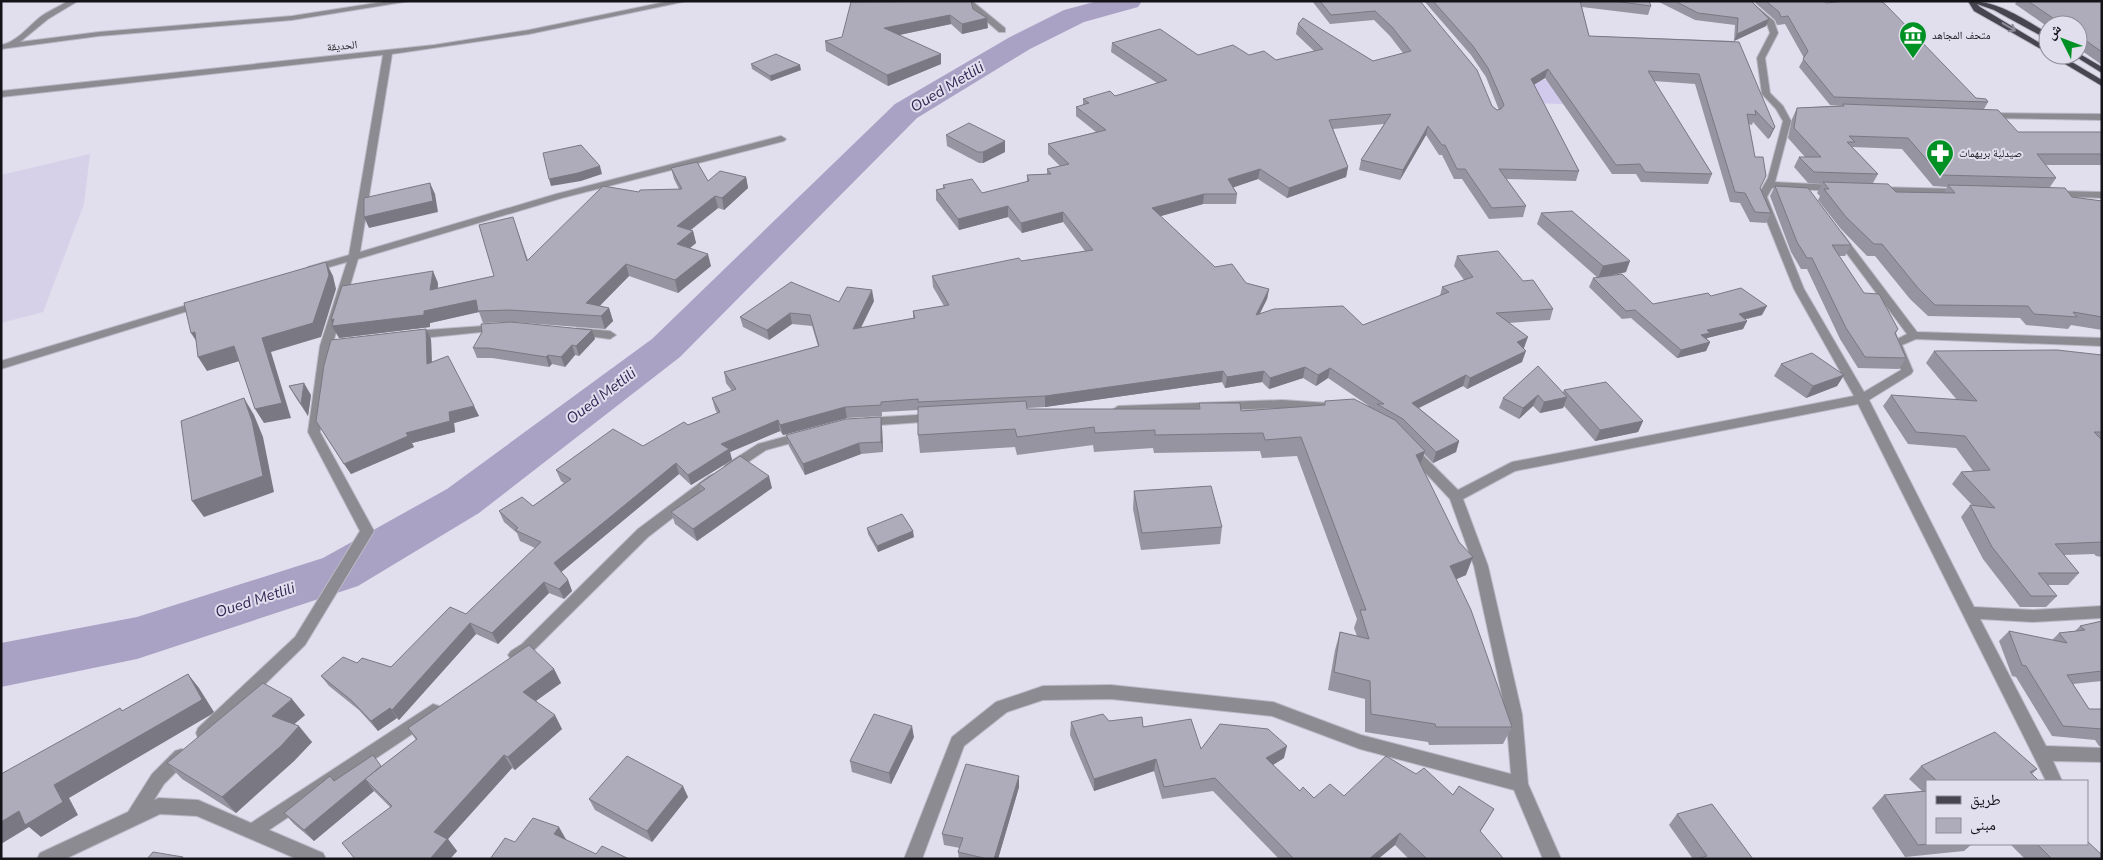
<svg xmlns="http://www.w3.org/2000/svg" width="2103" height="860" font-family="'Nunito Sans','Noto Naskh Arabic',sans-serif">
  <rect width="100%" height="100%" fill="#e1deee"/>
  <path fill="#d6d1e8" d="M90 154 84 204 43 312 1 323V175Z"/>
  <path fill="#d2caed" d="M1522 79 1598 82 1612 106 1533 103Z"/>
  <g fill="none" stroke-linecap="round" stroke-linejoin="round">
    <path fill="#aaa2c4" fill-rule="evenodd" d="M1098 1H1142L1138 7 1084 22 1030 49 917 118 680 357 479 513 358 586 137 659 1 687V643L137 617 323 558 447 489 652 339 895 104 1010 37 1064 10Z"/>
    <g stroke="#bcb9c7" stroke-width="2">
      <g id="minor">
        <path d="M68 1H78L48 19 20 42 99 32 292 16 389 1H410L292 20 99 36 1 49V45C18 42 30 24 43 15 51 10 60 6 68 1Z"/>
        <path d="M670 1H687L529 34 392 54 360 252 556 194 781 136 786 139 784 141 562 198 358 259 332 346 320 432 374 531 305 645 210 738 204 740 198 738 196 733 198 728 295 637 360 531 308 432 320 346 347 262 312 272 307 269 308 267 349 255 383 55 1 97V91L434 45 529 30Z"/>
        <path d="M963 1H972L1005 28V32H999Z"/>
        <path d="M1741 1H1750L1774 21 1778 33 1765 58 1770 93 1783 106 1791 121 1775 182 1835 185 1840 188 1835 191 1772 188 1767 197 1804 289 1864 392 1901 370 1890 343 1907 334 1833 235 1838 232 1842 233 1917 332 2102 338V346L1916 339 1902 345 1913 371 1911 374 1869 400 1974 607 2033 610 2102 606V618L2033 622 1980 619 2046 746 2102 748V762L2053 761 2062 781H2046L1858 404 1515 471 1463 499 1488 566 1522 714 1528 784 1561 859H1543L1514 790 1360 749 1272 716 1111 699 1043 700 1007 712 964 746 922 859H904L952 737 996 702 1043 686 1111 685 1273 702 1361 735 1511 774 1506 714 1474 566 1450 499 1406 452 1404 449 1406 446H1414L1458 490 1512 462 1854 396 1794 289 1757 197 1768 178 1783 121 1776 109 1762 94 1757 58 1770 33 1767 24Z"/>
        <path d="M1987 113 2102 114V120L1984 118V114Z"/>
        <path d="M1878 187 1960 189 1965 192 1960 195 1875 192V188Z"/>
        <path d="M2055 191 2102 192V198L2052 196 2050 194Z"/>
        <path d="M200 301 204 302 206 304 204 306 1 369V361Z"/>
        <path d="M497 325 501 326 503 328 501 330 413 339 407 335 413 331Z"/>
        <path d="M577 328 610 331 616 335 610 339 573 334 571 332Z"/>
        <path d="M1282 400 1328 403 1334 407 1328 411 1282 408 1118 414 1112 410 1118 406Z"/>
        <path d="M933 414 937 415 939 418 937 421 866 426 860 422 866 418Z"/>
        <path d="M802 432 808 436 806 439 766 450 735 471H725L724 468 725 465 758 444Z"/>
        <path d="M714 474 719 476 721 479 719 482 648 537 532 652 516 661 511 659 508 655 511 651 522 644 638 529 709 476Z"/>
        <path d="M433 704 439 706 441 711 439 716 269 830 323 853 326 859H297L197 816 160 814 65 859H37L40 853 128 812 152 774 175 751 181 749 187 751 189 756 187 761 164 784 154 800 159 798 198 800 251 823Z"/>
      </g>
    </g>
    <g stroke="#bcb9c7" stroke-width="2">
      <g id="major">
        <path d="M1968 1C1999 1 2021 18 2048 33V38H2045L1994 10 1977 4 1980 7 2048 48V53L1974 11Z"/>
        <path d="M2078 53 2102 67V73L2073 55H2078Z"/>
        <path d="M2050 55H2060L2102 80V86Z"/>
      </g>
    </g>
    <use href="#minor" fill="#8c8b91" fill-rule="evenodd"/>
    <use href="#major" fill="#474550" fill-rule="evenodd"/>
  </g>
  <g fill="#9694a0" fill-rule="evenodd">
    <path d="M1312 1H1420L1492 106 1497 110H1499L1486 77 1471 55 1424 1H1649L1651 6 1648 15 1582 7 1589 36 1734 41 1735 25 1695 20 1657 1H1751L1769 19 1766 26 1734 41 1775 127 1770 137 1768 139 1753 122 1752 125 1749 124 1760 188 1771 213 1766 223 1750 222 1740 203 1730 202 1695 84 1654 81 1712 174 1708 184 1641 182 1636 174H1612L1545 78 1534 85 1579 171 1576 181 1506 179 1526 206 1523 217 1489 219 1462 179H1454L1442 155H1439L1426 135 1400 180 1359 170 1361 160 1384 124 1333 129 1348 167 1346 177 1287 198 1258 179 1233 187 1237 194 1236 204H1203L1160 216 1215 267 1246 283 1269 289 1267 299 1260 313 1363 325 1440 296 1442 287 1464 280 1454 266 1457 256 1523 281 1553 309 1550 320 1508 323 1524 348H1523L1522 362 1467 389 1463 386 1419 408 1459 441 1456 452 1433 463 1424 454 1421 464 1466 575 1456 579 1512 727 1503 744 1429 745 1428 742 1365 732V699L1328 690 1335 650 1340 632 1357 636 1354 628 1357 619 1297 456 1262 458 1260 451 1154 453 1153 448 1094 452 1093 445 1017 455 1015 447 920 453 918 435V410L882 412V416L847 418 783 435 780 431 730 452 732 460 691 485 679 474 561 572 568 580 572 591 564 599 549 593 498 644 476 634 399 720 397 718 378 731 359 710 329 686 321 676 357 663 391 667 466 614 535 548 520 541 517 533 504 522 499 511 533 506 564 483 561 481 556 470 643 446 688 425 717 413 715 409 712 398 732 391 726 383 724 372 818 346 812 326 792 324 769 340 743 327 740 317 839 302 874 301 861 328 913 318V311L944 306 933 287 932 276 1021 261 1085 251 1063 222 1022 233 1008 217 959 230 936 200V190L943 188V185L982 193 1027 182V175L1047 174V169L1060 166 1048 154V144L1096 132 1076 116V107L1083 105V99L1115 96 1157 83 1111 52 1112 43 1198 55H1249L1276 60 1314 51 1296 34 1298 24 1373 61 1403 53 1390 36 1374 20 1330 24ZM1303 378 1316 386 1328 378 1369 406 1325 401 1324 405 1241 411 1199 403 1198 409H1027V408L1045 407 1222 382 1225 388 1262 382 1269 389Z"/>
    <path d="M1753 1H1824L1976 98 1988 102 1984 109 2018 132H2102V165H2046L2056 178 2050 187 2072 197 2102 201V330L2071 325 2068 329 2026 325 2020 318 1928 316 1910 299 1875 256H1867L1840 228 1818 200 1820 196 1817 193 1822 184 1808 183 1794 167 1799 157H1805L1788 138 1792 119 1797 108 1843 105H1830L1799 67 1804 58 1785 24 1777 25 1775 20ZM1852 147 1902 149 1933 186 1947 187 1944 193 1896 192 1873 183 1878 174Z"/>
    <path d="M2017 1H2102V65L2078 48V25H2048V27L2015 4Z"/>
    <path d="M973 9 988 28 962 34 951 24 899 35 941 64 888 86 826 51 825 41Z"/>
    <path d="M751 64 801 70 771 81 752 69Z"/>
    <path d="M946 135 1005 152 983 163H979L947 146Z"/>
    <path d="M671 168 708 181 746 177 748 188 724 210 718 208 691 230 693 231 696 243 690 248 711 266 678 293 629 276 599 306 609 308 613 321 605 329 512 322 595 339 579 356 575 355 565 367 552 364 549 367 492 358H477L473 348 509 322 483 323 479 312 430 323V327L339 338 438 283V288L494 276 517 229 528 260 639 192 679 189 674 179Z"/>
    <path d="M1775 186 1851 245 1845 256H1839L1864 293 1898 329 1896 333 1906 358 1899 369 1858 368 1840 339 1807 269H1801L1791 252 1770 196Z"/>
    <path d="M1541 213 1626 272 1604 277 1653 304 1711 296 1762 315 1745 319 1747 321 1743 329 1707 338V339L1710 342 1706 351 1677 358 1631 318 1622 319 1589 287 1593 278H1598L1537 224Z"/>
    <path d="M431 339 432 362 474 406 479 416 454 423 455 432 412 443 414 447 351 474 316 421Z"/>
    <path d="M1934 351 2102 355V557L2096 556 2094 554 2064 555 2079 573 2068 585H2048L2057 596 2046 607H2020L1983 559 1961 517 1970 505H1972L1952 484 1961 472 1973 471 1956 448 1908 444 1883 406 1891 395 1957 400 1926 363Z"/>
    <path d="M1781 364 1844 375 1837 386 1806 398 1774 376Z"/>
    <path d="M289 386 311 395 308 416 296 398Z"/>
    <path d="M1564 390 1643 421 1638 432 1595 441 1564 406 1563 408 1540 413 1533 406 1519 419 1499 408 1503 398 1563 392Z"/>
    <path d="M882 427 883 452 861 454 805 475 789 446 786 435Z"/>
    <path d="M699 484 772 488 697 541 675 524 671 512 701 492Z"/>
    <path d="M1134 491 1222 527 1220 544 1141 550 1133 509Z"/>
    <path d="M867 528 914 537 878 552 868 534Z"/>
    <path d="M2102 621V681L2073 684 2089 709H2102V747L2099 746 2095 740 2052 736 2016 677 2012 676 1999 641 2009 631 2052 640 2059 633 2075 631 2080 626Z"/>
    <path d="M554 669 561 683 536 701 562 729 515 770 512 768 448 839 457 851 450 859H355L390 807 374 791 314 841 294 824 284 813 334 781 382 766 416 740 408 728Z"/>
    <path d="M305 715 294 724 312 742 294 761 236 813 182 779 167 763Z"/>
    <path d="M1109 721 1143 727 1201 749 1284 758 1273 765 1300 791 1314 798 1344 796 1416 774 1453 795 1494 809 1487 821 1480 832 1503 859H1409L1395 845 1378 859H1279L1213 791 1162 799 1154 771 1094 791 1070 735 1071 722Z"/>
    <path d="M914 737 891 784 852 772 850 761Z"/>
    <path d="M1921 766 2037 769 2032 774 2039 781H1927V844H1972L1964 851 1905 857 1872 808 1884 795 1922 791 1909 779Z"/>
    <path d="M1019 776V787L998 859H959L958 852 960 848 944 845 942 834Z"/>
    <path d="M688 797 652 842 595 810 589 799Z"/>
    <path d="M1677 814 1753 859H1693L1669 825Z"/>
    <path d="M2010 844H2087L2102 859H2025Z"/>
  </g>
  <g fill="#7a7882">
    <path d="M950 15 951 24 885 38 884 28Z"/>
    <path d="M987 18 988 28 962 34V24Z"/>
    <path d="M1769 19 1766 26 1734 41 1737 34Z"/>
    <path d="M941 54V64L888 86 887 75Z"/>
    <path d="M800 65 801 70 771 81 770 76Z"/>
    <path d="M1548 69 1545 78 1528 88 1531 79Z"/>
    <path d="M1428 126 1426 135 1400 180 1403 170Z"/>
    <path d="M1775 127 1770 137 1768 139 1773 129Z"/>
    <path d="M1005 141V152L983 163V152Z"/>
    <path d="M600 166 602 174 581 181 551 186 549 179Z"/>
    <path d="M1348 167 1346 177 1287 198 1289 188Z"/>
    <path d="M1260 169 1258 179 1226 190 1228 179Z"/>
    <path d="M746 177 748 188 724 210 722 198Z"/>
    <path d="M430 183 435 194 438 212 369 228 364 217Z"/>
    <path d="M1204 194 1203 204 1151 219 1152 208Z"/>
    <path d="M715 196 718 208 680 238 677 226Z"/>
    <path d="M1008 206V217L959 230 958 219Z"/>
    <path d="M1063 212V222L1022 233 1021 223Z"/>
    <path d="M693 231 696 243 680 256 677 244Z"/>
    <path d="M708 254 711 266 678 293 675 280Z"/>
    <path d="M1630 261 1626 272 1598 278 1603 266Z"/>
    <path d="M326 262 333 276 336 289 321 337 271 352 291 418 264 423 255 409 262 338Z"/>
    <path d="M626 264 629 276 590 316 586 303Z"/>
    <path d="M433 271 438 283 436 302 430 290Z"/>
    <path d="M1269 289 1267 299 1254 325 1256 315Z"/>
    <path d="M872 290 874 301 855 339 853 329Z"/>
    <path d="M476 300 479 312 430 323V327L339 338 332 326H334L331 320Z"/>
    <path d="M1767 306 1762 315 1735 322 1739 314Z"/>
    <path d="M609 308 613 321 605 329 601 316Z"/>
    <path d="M790 313 792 324 769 340 767 330Z"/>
    <path d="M1747 321 1743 329 1707 338 1706 341 1701 335 1707 330Z"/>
    <path d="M426 329 431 339 432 374 427 364Z"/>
    <path d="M592 330 595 339 579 356 576 346Z"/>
    <path d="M195 332 200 347 191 333Z"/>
    <path d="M1528 337 1524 348 1513 352 1517 342Z"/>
    <path d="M1710 342 1706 351 1677 358 1681 350Z"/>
    <path d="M572 345 575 355 565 367 561 357Z"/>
    <path d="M234 346 243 360 207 371 198 357Z"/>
    <path d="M1526 351 1522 362 1467 389 1470 378Z"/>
    <path d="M548 355 552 364 549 367 546 357Z"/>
    <path d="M1305 367 1303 378 1269 389 1270 378Z"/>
    <path d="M1330 368 1328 378 1316 386 1318 375Z"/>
    <path d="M1223 371 1222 382 1045 407V396Z"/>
    <path d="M1264 371 1262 382 1225 388 1227 377Z"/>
    <path d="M1466 375 1463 386 1408 413 1412 403Z"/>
    <path d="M1844 375 1837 386 1806 398 1813 386Z"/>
    <path d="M304 383 311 395 308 416 301 404Z"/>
    <path d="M1538 395 1533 406 1519 419 1523 408Z"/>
    <path d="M1567 397 1563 408 1540 413 1544 402Z"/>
    <path d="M244 398 254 415 263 437 274 492 204 517 192 501Z"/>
    <path d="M474 406 479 416 454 423 455 432 412 443 406 433 449 412Z"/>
    <path d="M845 407 847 418 783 435 780 425Z"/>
    <path d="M881 417 882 427 883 452 881 442Z"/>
    <path d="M778 420 780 431 730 452 732 460 691 485 688 475 721 444Z"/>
    <path d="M1643 421 1638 432 1595 441 1600 430Z"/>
    <path d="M408 436 414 447 351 474 344 464Z"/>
    <path d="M1459 441 1456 452 1433 463 1436 452Z"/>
    <path d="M859 443 861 454 805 475 803 464Z"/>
    <path d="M1425 451 1419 469 1416 455Z"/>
    <path d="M676 463 679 474 559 574 554 563Z"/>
    <path d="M769 476 772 488 697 541 693 529Z"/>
    <path d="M913 531 914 537 878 552 877 546Z"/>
    <path d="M1473 557 1466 575 1443 585 1450 566Z"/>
    <path d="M568 580 572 591 564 599 559 589Z"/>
    <path d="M544 582 549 593 498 644 492 633Z"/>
    <path d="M470 623 476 634 399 720 392 710Z"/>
    <path d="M554 669 561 683 530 705 523 692Z"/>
    <path d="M188 674 199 688 214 712 212 714 69 798 78 815 41 837 29 827 1 844V822L54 785Z"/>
    <path d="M292 699 305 715 285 732 272 716Z"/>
    <path d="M390 708 397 718 378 731 371 721Z"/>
    <path d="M555 715 562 729 515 770 508 757Z"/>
    <path d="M299 726 312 742 294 761 236 813 222 797Z"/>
    <path d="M912 726 914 737 891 784 889 773Z"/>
    <path d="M1287 746 1284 758 1263 771 1266 758Z"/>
    <path d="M504 755 512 768 448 839 457 851 450 859H430L434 832Z"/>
    <path d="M1156 759 1154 771 1094 791V779Z"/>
    <path d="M1019 776V787L998 859H994Z"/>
    <path d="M365 779 374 791 314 841 304 830Z"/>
    <path d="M683 786 688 797 652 842 647 831Z"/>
    <path d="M559 827 567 841 554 834Z"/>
    <path d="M1400 833 1395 845 1378 859H1369Z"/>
  </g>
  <g fill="#aeacba" stroke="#7a7882">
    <path d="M971 1 973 9 987 18 962 24 950 15 884 28 941 54 887 75 825 41 842 37 851 2Z"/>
    <path d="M1320 1H1420L1477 70 1492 106 1497 110 1501 109 1504 105 1488 68 1473 46 1433 1H1580L1589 36 1739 42 1775 127 1773 129 1755 110 1756 115 1747 114 1755 157H1763L1766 176 1760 188 1771 213 1755 212 1745 193 1735 192 1699 74 1648 71 1712 174 1645 172 1640 164 1616 165 1548 69 1531 79 1579 171 1499 169 1526 206 1492 208 1465 169H1457L1445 145H1442L1428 126 1403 170 1361 160 1391 114 1329 120 1348 167 1289 188 1260 169 1228 179 1237 194H1204L1152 208 1215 267 1232 264 1246 283 1269 289 1256 315 1274 309 1343 306 1363 325 1449 292 1442 287 1473 277 1457 256 1498 251 1523 281 1533 280 1553 309 1496 313 1528 337 1517 342 1526 351 1470 378 1466 375 1412 403 1459 441 1436 452 1403 419 1377 404H1384L1330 368 1318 375 1305 367 1270 378 1264 371 1227 377 1223 371 1045 396 918 402V399L881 402V405L845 407 780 425 778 420 721 444 729 449 688 475 676 463 554 563 568 580 559 589 544 582 492 633 470 623 392 710 390 708 371 721 351 700 321 676 343 657 357 663 362 658 391 667 450 607 466 614 541 542 515 530 518 528 499 511 522 497 533 506 571 479 556 470 613 429 643 446 684 422 688 425 720 412 712 398 736 389 724 372 819 346 810 315 790 313 767 330 740 317 791 282 839 302 847 287 872 290 853 329 915 318 913 311 949 305 932 276 1019 258 1021 261 1093 250 1063 212 1021 223 1008 206 958 219 936 190 945 188 943 185 972 179 982 193 1029 181 1027 175 1051 174 1047 169 1069 164 1048 144 1106 130 1076 107 1089 103 1083 99 1110 91 1115 96 1167 80 1112 43 1160 29 1198 55 1233 45 1249 55 1264 51 1276 60 1323 49 1298 24 1303 18 1373 61 1411 51 1392 27 1375 11 1331 15Z"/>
    <path d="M1613 1H1649L1651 6Z"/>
    <path d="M1675 1H1751L1769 19 1737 34 1738 18 1698 13Z"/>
    <path d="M1766 1H1824L1826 3 1847 1H1880L1885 4 1976 98 1986 99 1988 102 1834 97 1803 59 1808 51 1788 16 1781 17 1779 12Z"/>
    <path d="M2028 1H2102V52L2078 35V25H2063Z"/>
    <path d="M776 54 800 65 770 76 751 64Z"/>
    <path d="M1843 104 1998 110 2018 132H2102V154H2037L2056 178 1940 175 1908 138 1849 136 1855 142H1847L1878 174 1814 172 1799 157H1821L1794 128 1797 108 1844 106Z"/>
    <path d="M969 123 1005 141 983 152H978L946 135Z"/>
    <path d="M581 145 600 166 578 173 549 179 543 153Z"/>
    <path d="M697 162 708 181 720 171 746 177 722 198 715 196 677 226 693 231 677 244 708 254 675 280 626 264 586 303 609 308 601 316 510 310 478 311 476 300 424 311V315L332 326 334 319 331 320 342 286 433 271 430 290 494 276 479 225 513 217 527 261 603 186 639 192 640 190 682 189 671 168Z"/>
    <path d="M1823 182 1888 184 1896 192 1955 193 1948 185 2065 188 2072 197 2102 201V317L2073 312 2077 317 2034 314 2028 306 1935 305 1918 288 1882 244H1874L1846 217 1824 189H1829Z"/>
    <path d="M430 183 433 201 364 217V198Z"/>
    <path d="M1775 186 1808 188 1851 245H1832L1864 293 1879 294 1898 329 1895 333 1906 358 1865 357 1846 328 1812 258H1807L1797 242Z"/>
    <path d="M1572 211 1630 261 1603 266 1541 213Z"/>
    <path d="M326 262 329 275 313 323 262 338 282 403 255 409 234 346 198 357 195 332 191 333 184 303Z"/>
    <path d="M1622 274 1653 304 1708 293 1711 296 1741 288 1767 306 1739 314 1747 321 1707 330 1710 333 1701 335 1710 342 1681 350 1635 310 1626 311 1593 278Z"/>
    <path d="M511 322 592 330 576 346 572 345 561 357 548 355 546 357 488 348H473L482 332 481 324Z"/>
    <path d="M426 329 427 364 448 356 474 406 449 412 450 421 406 433 408 436 344 464 316 421 324 365 331 340Z"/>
    <path d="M2057 350 2102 355V432H2094L2102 440V542L2055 544 2079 573H2038L2057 596H2031L1992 547 1970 505 1995 508 1961 472 1990 470 1965 436 1916 432 1891 395 1977 401 1934 351Z"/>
    <path d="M1812 353 1844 375 1813 386 1781 364Z"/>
    <path d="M1538 366 1567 397 1544 402 1538 395 1523 408 1503 398Z"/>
    <path d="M1606 382 1643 421 1600 430 1564 390Z"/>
    <path d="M304 383 301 404 289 386Z"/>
    <path d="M244 398 252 421 263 476 192 501 181 421Z"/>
    <path d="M1354 399 1395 420 1425 451 1416 455 1459 542 1473 557 1450 566 1471 610 1512 727H1436L1435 724 1371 714 1370 681 1334 672 1340 632 1369 639 1360 610H1366L1301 437 1265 440 1263 433 1155 435V430L1095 433 1094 427 1017 437 1015 429 918 435V407L1026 401 1027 409H1200L1199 403H1240L1241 411 1325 405V401Z"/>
    <path d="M881 417V442L859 443 803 464 786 435 846 419Z"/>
    <path d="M740 456 769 476 693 529 671 512 705 489 699 484Z"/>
    <path d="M1211 486 1222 527 1142 533 1134 491Z"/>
    <path d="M902 514 913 531 877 546 867 528Z"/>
    <path d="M2102 621V671L2067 675 2089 709H2102V729L2063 726 2026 666 2022 665 2009 631 2067 643 2059 633 2085 630 2080 626Z"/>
    <path d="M529 645 554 669 523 692 555 715 508 757 504 755 434 832 447 839 430 859H362L359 858 358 859H355L342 843 392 806 365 779 417 739 408 728Z"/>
    <path d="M188 674 202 699 200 701 54 785 63 802 25 825 19 811 1 822V774L120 708 122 711Z"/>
    <path d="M263 683 292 699 272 716 299 726 281 746 222 797 167 763Z"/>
    <path d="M874 714 912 726 889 773 850 761Z"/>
    <path d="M1103 714 1109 721 1142 717 1143 727 1191 719 1201 749 1220 724 1268 729 1287 746 1266 758 1300 791 1303 787 1314 798 1330 784 1344 796 1386 756 1416 774 1424 768 1453 795 1459 786 1494 809 1480 831 1503 858 1502 859H1427L1400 833 1369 859H1294L1215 778 1164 787 1156 759 1094 779 1071 722Z"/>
    <path d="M1995 732 2037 769 2030 772 2039 781H1937L1921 766Z"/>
    <path d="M373 755 381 766 304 830 284 813 330 776 334 781Z"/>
    <path d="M627 756 683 786 647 831 589 799Z"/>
    <path d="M966 764 1019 776 994 859H988L958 852 963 838 942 834Z"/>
    <path d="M1927 791V844H1929L1918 845 1884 795Z"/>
    <path d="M1712 804 1753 859H1696L1707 856 1677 814Z"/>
    <path d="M533 818 559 827 554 834 596 854 602 846 629 859H490L505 838 515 842Z"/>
    <path d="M2087 841 2102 855V859H2052L2037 844H2087Z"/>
    <path d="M153 852 183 857 182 859H147Z"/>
  </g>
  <defs><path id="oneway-shaft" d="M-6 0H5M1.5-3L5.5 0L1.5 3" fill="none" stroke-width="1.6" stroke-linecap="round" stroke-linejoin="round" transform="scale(1.25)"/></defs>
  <use stroke="#8c8a97" href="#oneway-shaft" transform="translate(2009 27) rotate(31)"/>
  <defs>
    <g id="museum-pin" transform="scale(1.4375)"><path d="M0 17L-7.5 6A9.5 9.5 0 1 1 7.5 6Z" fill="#009124" stroke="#e1deee"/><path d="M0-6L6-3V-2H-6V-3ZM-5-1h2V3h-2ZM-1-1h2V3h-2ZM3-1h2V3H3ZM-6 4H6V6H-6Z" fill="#fff"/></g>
    <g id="pharmacy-pin" transform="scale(1.4375)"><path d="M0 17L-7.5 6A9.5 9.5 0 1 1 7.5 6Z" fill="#009124" stroke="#e1deee"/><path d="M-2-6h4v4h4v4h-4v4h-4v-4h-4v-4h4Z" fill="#fff"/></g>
  </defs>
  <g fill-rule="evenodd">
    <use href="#museum-pin" x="1913" y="35"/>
    <use href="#pharmacy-pin" x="1940" y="153"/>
  </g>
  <g text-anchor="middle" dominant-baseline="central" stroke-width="4" stroke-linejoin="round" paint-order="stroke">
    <g font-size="11" fill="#141318" stroke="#e1deee" text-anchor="start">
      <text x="1932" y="35">متحف المجاهد</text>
      <text x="1959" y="153">صيدلية بريهمات</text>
    </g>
    <g font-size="11" fill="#141318" stroke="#e1deee">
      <text transform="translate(342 46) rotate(-6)">الحديقة</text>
    </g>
    <g font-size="15" font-style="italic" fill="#332552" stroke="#e1deee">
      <text transform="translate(947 87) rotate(-31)">Oued Metlili</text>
      <text transform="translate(601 396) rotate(-37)">Oued Metlili</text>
      <text transform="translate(255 600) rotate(-18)">Oued Metlili</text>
    </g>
  </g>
  <rect width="2103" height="860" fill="none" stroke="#141318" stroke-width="5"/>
  <rect x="1926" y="780" width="162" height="65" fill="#e1deee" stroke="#8f8d98"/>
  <rect x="1936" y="796" width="25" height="8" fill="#474550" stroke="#8f8d98"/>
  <text x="1970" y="805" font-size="15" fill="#141318">طريق</text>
  <rect x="1936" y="818" width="25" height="15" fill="#aeacba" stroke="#8f8d98"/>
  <text x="1970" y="830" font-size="15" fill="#141318">مبنى</text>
  <g transform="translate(2063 40) rotate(312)"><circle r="24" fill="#e1deee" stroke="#8f8d98"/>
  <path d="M0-4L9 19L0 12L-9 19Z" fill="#009124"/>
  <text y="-8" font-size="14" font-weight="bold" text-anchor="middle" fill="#141318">ش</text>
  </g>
</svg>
